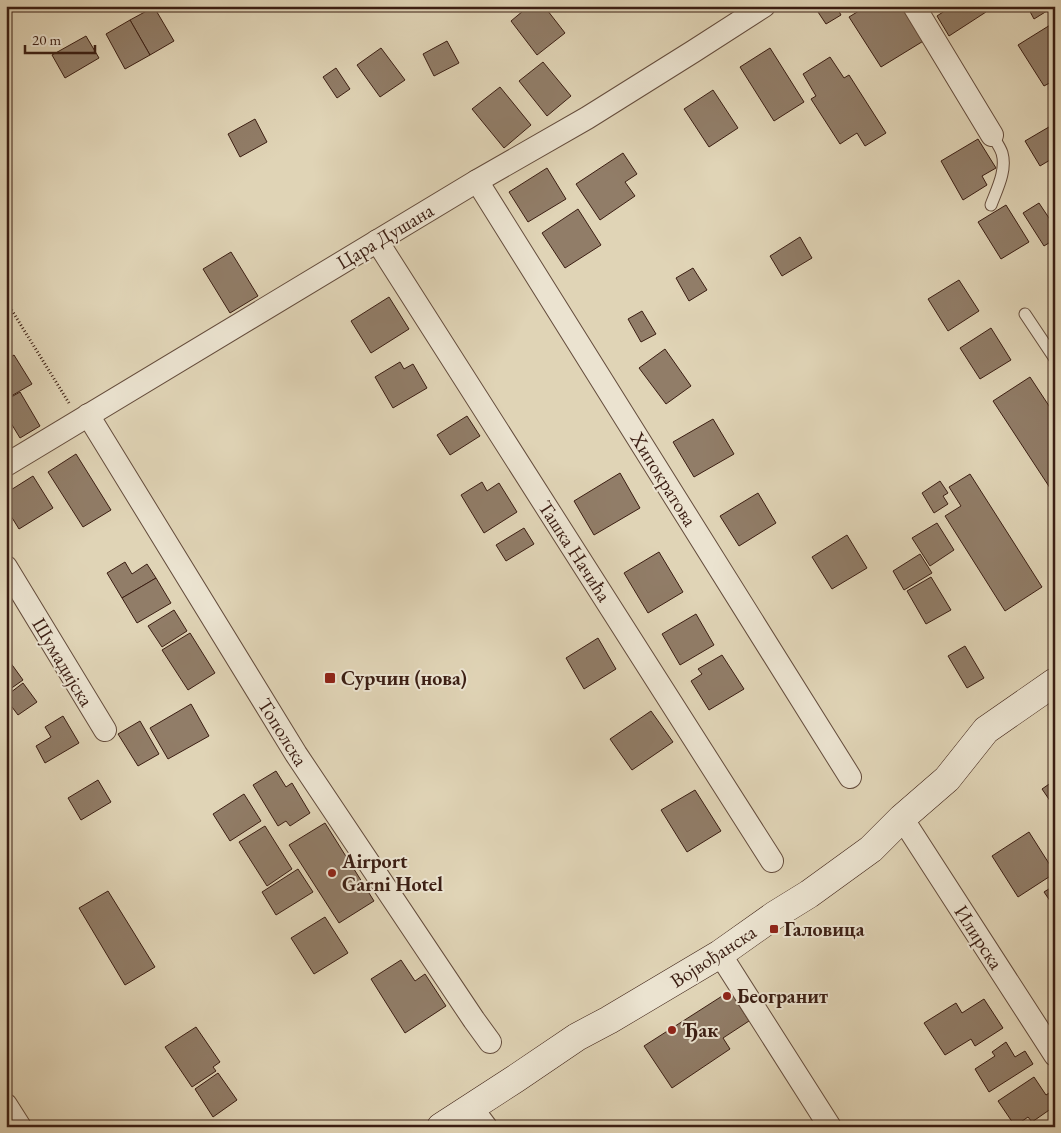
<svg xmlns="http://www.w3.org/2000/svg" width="1061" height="1133" font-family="'EB Garamond',serif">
  <rect width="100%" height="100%" fill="#e0d4b6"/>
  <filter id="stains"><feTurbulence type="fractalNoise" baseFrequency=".004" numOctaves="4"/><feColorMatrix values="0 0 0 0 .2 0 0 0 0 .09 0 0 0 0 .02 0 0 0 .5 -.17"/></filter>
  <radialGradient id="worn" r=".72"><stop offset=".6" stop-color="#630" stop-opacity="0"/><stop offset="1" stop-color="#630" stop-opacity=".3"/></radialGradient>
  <g fill="#917d68" stroke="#3b1e13">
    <path d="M529 6H544L565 33 537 55 511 21Z"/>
    <path d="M814 6H836L841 15 826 24Z"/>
    <path d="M867 6H904L925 40 881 67 849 17Z"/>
    <path d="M952 6H983L986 12 949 36 937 16Z"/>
    <path d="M1027 6H1055L1034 19Z"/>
    <path d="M154 7 174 41 150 55 130 20Z"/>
    <path d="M130 20 150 55 125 69 106 34Z"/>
    <path d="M1055 22V80L1044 86 1018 45Z"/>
    <path d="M86 36 99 58 65 78 52 55Z"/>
    <path d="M447 41 459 63 434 76 423 54Z"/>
    <path d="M381 48 405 80 380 97 357 65Z"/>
    <path d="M770 48 804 102 774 121 740 67Z"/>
    <path d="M830 57 844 78 849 75 886 133 865 146 857 133 840 144 811 99 816 96 803 74Z"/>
    <path d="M543 62 571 96 547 116 519 81Z"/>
    <path d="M336 68 350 89 337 98 323 77Z"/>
    <path d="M500 87 531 125 504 148 472 109Z"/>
    <path d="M713 90 738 128 709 147 684 109Z"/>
    <path d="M255 119 267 142 240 157 228 134Z"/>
    <path d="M1054 124 1055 126V157L1040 166 1025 141Z"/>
    <path d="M978 139 996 168 982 176 987 185 963 200 941 161Z"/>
    <path d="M623 153 637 174 625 182 635 196 600 220 576 184Z"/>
    <path d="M547 168 566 199 528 222 509 192Z"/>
    <path d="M1039 203 1055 227V239L1044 246 1023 213Z"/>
    <path d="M1006 205 1029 242 1001 259 978 222Z"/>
    <path d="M578 209 601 245 565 268 542 233Z"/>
    <path d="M800 237 812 258 782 276 770 256Z"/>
    <path d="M231 252 258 296 230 313 203 269Z"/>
    <path d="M693 268 707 290 689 301 676 278Z"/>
    <path d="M959 280 979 311 948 331 928 299Z"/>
    <path d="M389 297 409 329 371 353 351 321Z"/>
    <path d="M642 311 656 334 641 342 628 319Z"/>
    <path d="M991 328 1011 360 980 379 960 348Z"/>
    <path d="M665 349 691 386 666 404 639 368Z"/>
    <path d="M14 355 32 384 6 399V360Z"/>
    <path d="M400 362 404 369 413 364 427 388 393 408 375 377Z"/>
    <path d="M1030 377 1055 415 1054 494 993 401Z"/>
    <path d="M20 392 40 426 20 438 6 415V400Z"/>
    <path d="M467 416 480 436 450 455 437 435Z"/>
    <path d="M713 419 734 454 694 477 673 442Z"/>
    <path d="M76 454 111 510 83 527 48 472Z"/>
    <path d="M620 473 640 508 594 535 574 501Z"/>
    <path d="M970 474 1042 587 1005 611 945 516 961 506 949 487Z"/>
    <path d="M33 476 53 508 19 529 6 508V493Z"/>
    <path d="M940 481 948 493 943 496 948 504 934 513 922 493Z"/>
    <path d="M482 482 487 491 499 483 517 512 484 533 461 495Z"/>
    <path d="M758 493 776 523 739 546 720 516Z"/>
    <path d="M937 523 954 550 930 566 912 538Z"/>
    <path d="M524 528 534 544 506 561 496 545Z"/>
    <path d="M847 535 867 568 832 589 812 557Z"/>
    <path d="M659 552 683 592 648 613 624 573Z"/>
    <path d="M920 554 932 573 904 590 893 571Z"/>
    <path d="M125 562 132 574 147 564 156 578 122 598 107 573Z"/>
    <path d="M931 577 951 610 926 624 907 591Z"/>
    <path d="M156 578 171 603 137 623 122 598Z"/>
    <path d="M174 610 187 631 162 647 148 626Z"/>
    <path d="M696 614 714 645 680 665 662 634Z"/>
    <path d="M190 633 215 673 188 690 162 650Z"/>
    <path d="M598 638 616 669 584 689 566 658Z"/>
    <path d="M965 646 984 678 967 688 948 656Z"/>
    <path d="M722 655 744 689 709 710 691 681 702 674 698 669Z"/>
    <path d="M10 662 23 680 6 692V664Z"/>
    <path d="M23 683 37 702 18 715 6 699V696Z"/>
    <path d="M191 704 209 736 168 759 150 728Z"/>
    <path d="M651 711 673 742 632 770 610 739Z"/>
    <path d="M63 716 79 743 45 763 36 746 51 737 45 727Z"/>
    <path d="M140 721 159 754 138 766 118 734Z"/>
    <path d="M276 771 286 787 292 783 310 813 290 826 286 821 278 826 253 785Z"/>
    <path d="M98 780 111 802 81 820 68 798Z"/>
    <path d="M1055 780V808L1042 789Z"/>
    <path d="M695 790 721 831 687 852 661 810Z"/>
    <path d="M244 794 261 821 230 841 213 814Z"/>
    <path d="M325 823 374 901 339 923 289 845Z"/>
    <path d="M265 826 292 869 267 886 239 842Z"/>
    <path d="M1029 832 1055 873 1018 897 992 856Z"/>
    <path d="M298 869 313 892 276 915 262 892Z"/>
    <path d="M1055 885V908L1044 892Z"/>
    <path d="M108 891 155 967 125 985 79 908Z"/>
    <path d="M325 917 348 953 314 974 291 938Z"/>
    <path d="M401 960 415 981 425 974 446 1006 405 1033 371 979Z"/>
    <path d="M730 991 749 1021 723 1038 730 1049 672 1088 644 1046Z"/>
    <path d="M984 999 1003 1028 975 1046 971 1039 945 1055 924 1023 956 1003 962 1013Z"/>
    <path d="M196 1027 220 1062 213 1067 216 1071 192 1087 165 1047Z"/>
    <path d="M1006 1042 1015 1057 1025 1051 1033 1064 989 1092 975 1069 995 1056 992 1052Z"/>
    <path d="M218 1073 237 1100 213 1117 195 1089Z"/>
    <path d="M1034 1077 1046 1095 1055 1089V1106L1032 1122 1028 1117 1015 1126 998 1101Z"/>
  </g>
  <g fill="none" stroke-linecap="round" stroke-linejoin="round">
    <g stroke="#644c3c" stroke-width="13">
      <g id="service">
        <path d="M991 205C997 189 1007 170 1002 153 1000 147 995 140 992 135"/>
        <path d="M1025 314 1055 359"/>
      </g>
    </g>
    <g stroke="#644c3c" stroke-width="24">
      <g id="minor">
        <path d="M914 6 992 135"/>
        <path d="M477 181 850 777"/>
        <path d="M377 241 772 861"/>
        <path d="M88 415 296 754 474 1020 490 1042"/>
        <path d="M6 465 477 181 587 118 694 51 764 6"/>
        <path d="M6 567 105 730"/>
        <path d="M902 818 1055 1055"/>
        <path d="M720 954 830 1127"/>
        <path d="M6 1105 20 1127"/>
        <path d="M471 1107 486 1127"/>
      </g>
    </g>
    <g stroke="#3b1e13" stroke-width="29">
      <path id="secondary" d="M441 1127 515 1079 577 1037 609 1020 720 954 775 915 809 894 871 849 902 818 947 779 986 730 1055 682"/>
    </g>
    <path stroke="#3b1e13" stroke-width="3" stroke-dasharray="1 2.5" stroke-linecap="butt" d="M6 301 69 403"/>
    <use href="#service" stroke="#ebe3d0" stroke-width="11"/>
    <use href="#minor" stroke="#ebe3d0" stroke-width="22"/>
    <use href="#secondary" stroke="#ebe3d0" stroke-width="28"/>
  </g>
  <g fill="#8f2418" stroke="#ebe3d0" stroke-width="2">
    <rect x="324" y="672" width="12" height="12" rx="2.5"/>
    <circle cx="332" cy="873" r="5"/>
    <rect x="769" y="924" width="10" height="10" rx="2.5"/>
    <circle cx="727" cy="996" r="5"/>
    <circle cx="672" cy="1030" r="5"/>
  </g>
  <g text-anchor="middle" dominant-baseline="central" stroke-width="4" stroke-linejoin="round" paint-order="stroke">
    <g font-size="20" fill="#3b1e13" stroke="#ebe3d0">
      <text transform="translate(385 236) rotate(-31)">Цара Душана</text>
      <text transform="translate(664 479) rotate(58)">Хипократова</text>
      <text transform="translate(575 551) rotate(57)">Ташка Начића</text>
      <text transform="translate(63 662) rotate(59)">Шумадијска</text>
      <text transform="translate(283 732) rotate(58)">Тополска</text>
      <text transform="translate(979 937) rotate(57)">Илирска</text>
      <text transform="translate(713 956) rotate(-33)">Војвођанска</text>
    </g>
    <g font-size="20" font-weight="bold" fill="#3b1e13" stroke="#ebe3d0" text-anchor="start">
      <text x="341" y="678">Сурчин (нова)</text>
      <text x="342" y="861">Airport<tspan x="342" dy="23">Garni Hotel</tspan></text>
      <text x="784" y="929">Галовица</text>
      <text x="737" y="996">Београнит</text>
      <text x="682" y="1030">Ђак</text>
    </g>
  </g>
  <rect width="1061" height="1133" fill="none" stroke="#e0d4b6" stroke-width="25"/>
  <rect x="8" y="8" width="1046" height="1118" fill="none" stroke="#3b1e13" stroke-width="2.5"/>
  <rect x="12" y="12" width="1036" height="1108" fill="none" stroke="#3b1e13"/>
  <path d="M25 45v8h70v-8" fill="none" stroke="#3b1e13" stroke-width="2.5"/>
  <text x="32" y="45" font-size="15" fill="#3b1e13" stroke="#ebe3d0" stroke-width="4" paint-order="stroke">20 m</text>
  <rect width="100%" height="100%" filter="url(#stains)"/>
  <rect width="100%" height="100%" fill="url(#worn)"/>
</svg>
